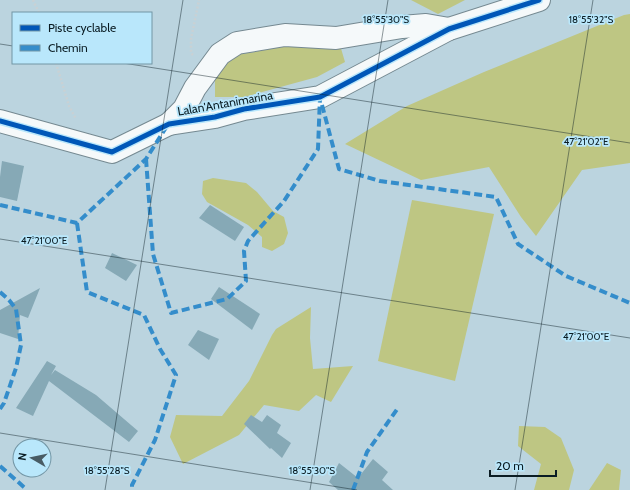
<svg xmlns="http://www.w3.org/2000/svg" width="630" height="490" font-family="Cabin,sans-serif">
  <rect width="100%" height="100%" fill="#bbd4df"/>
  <g fill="#bec683">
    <path d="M411 0H465L438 14Z"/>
    <path d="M630 14V163L582 170 536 236 521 217 489 167 421 180 345 144 407 106 484 72 624 15Z"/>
    <path d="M279 45H340L345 62 317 77 244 97H215V73L233 55 255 52Z"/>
    <path d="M213 178 246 183 257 192 273 211 284 217 288 233 284 244 272 251 262 247V237L248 225 207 202 202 194 203 181Z"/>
    <path d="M412 200 494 214 455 381 378 361Z"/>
    <path d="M311 307 310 338 313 369 353 366 331 402 316 395 299 411 264 405 239 435 183 464 170 437 176 415 222 416 249 381 272 335 276 329Z"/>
    <path d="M519 426 545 427 561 438 574 470 569 490H534L541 464 518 446Z"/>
    <path d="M607 463 621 470 619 490H589Z"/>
  </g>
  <g fill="#86a9b6">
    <path d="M2 161 24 166 17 201 0 197V177Z"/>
    <path d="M210 205 244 227 235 241 199 218Z"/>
    <path d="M112 253 137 265 126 281 105 268Z"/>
    <path d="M219 287 260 314 252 330 211 299Z"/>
    <path d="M40 288 28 318 20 315 18 339 0 333V310Z"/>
    <path d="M198 330 219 339 209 360 188 345Z"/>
    <path d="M47 361 56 366 51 375 55 370 96 395 138 431 129 442 49 381 33 416 16 408Z"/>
    <path d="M251 415 262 422 267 415 281 425 277 433 291 443 282 458 271 448 270 449 244 424Z"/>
    <path d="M373 459 388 472 382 480 393 490H338L329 482 339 463 358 478Z"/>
  </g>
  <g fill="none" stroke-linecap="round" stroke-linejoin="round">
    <g stroke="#758991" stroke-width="24">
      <g id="minor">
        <path d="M0 121 112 152 169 124 215 117 244 109 320 97 449 29 539 0"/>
        <path d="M169 124 184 109 195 88 220 54 237 43 285 35 336 38 402 27 426 25 449 29"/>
      </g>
    </g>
    <g stroke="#c9d1d4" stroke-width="2.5" stroke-dasharray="2 2" stroke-linecap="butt">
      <path d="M33 0 39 13"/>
      <path d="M193 55 191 53V39L199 0"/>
      <path d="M56 63 69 106 76 119"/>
    </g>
    <use href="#minor" stroke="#f5f9fa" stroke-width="22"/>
    <g stroke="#348dcb" stroke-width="4" stroke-dasharray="8 4" stroke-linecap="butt">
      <path d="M322 105 339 169 380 181 496 197 518 244 566 276 630 303"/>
      <path d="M146 159 153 254 171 313 227 299 246 281 244 251 248 241 284 201 318 149 320 97"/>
      <path d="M0 205 77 223 146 159 167 126"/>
      <path d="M77 223 87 292 144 315 160 349 176 375 155 440 132 485V490"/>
      <path d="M0 292 9 300 16 309 21 345 16 368 4 403 0 409"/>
      <path d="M0 466 25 488 26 490"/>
      <path d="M353 490 367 452 398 408"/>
    </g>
    <g stroke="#b9e7fb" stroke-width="8">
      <path id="cycleway" d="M0 121 112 152 169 124 215 117 244 109 320 97 449 29 539 0"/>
    </g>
    <use href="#cycleway" stroke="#0057b8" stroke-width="5"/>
  </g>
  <path fill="none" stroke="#0a1c23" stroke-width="1" stroke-opacity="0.45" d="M0 44 13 46M123 63 630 143M0 239 630 338M0 433 357 490M105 490 183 0M310 490 388 0M515 490 593 0"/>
  <g text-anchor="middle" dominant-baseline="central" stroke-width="3.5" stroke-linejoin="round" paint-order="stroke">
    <g font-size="12" fill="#0a1c23" stroke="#b9e7fb">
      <text transform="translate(225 103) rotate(-10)">Lalan'Antanimarina</text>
    </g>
  </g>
  <g font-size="10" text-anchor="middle" fill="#0a1c23" stroke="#b9e7fb" stroke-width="3.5" stroke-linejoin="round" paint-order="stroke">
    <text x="386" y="23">18°55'30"S</text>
    <text x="591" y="23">18°55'32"S</text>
    <text x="586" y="145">47°21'02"E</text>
    <text x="44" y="244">47°21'00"E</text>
    <text x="586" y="340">47°21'00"E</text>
    <text x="107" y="474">18°55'28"S</text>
    <text x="312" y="474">18°55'30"S</text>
  </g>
  <rect x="12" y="12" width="140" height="52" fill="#b9e7fb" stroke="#7396a5"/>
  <rect x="20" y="25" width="20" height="6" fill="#0057b8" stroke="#7396a5"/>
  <text x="48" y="32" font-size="12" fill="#0a1c23">Piste cyclable</text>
  <rect x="20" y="45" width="20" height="6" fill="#348dcb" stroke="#7396a5"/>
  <text x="48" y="52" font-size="12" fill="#0a1c23">Chemin</text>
  <g transform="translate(32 458) rotate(279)"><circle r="19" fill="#b9e7fb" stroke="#7396a5"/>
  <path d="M0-3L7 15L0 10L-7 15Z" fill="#485c65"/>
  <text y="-6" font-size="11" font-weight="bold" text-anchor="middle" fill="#0a1c23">N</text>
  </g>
  <path d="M490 470v6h66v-6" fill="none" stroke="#0a1c23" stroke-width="2"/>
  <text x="496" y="470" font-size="12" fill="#0a1c23" stroke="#b9e7fb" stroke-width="3" paint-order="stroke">20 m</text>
</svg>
